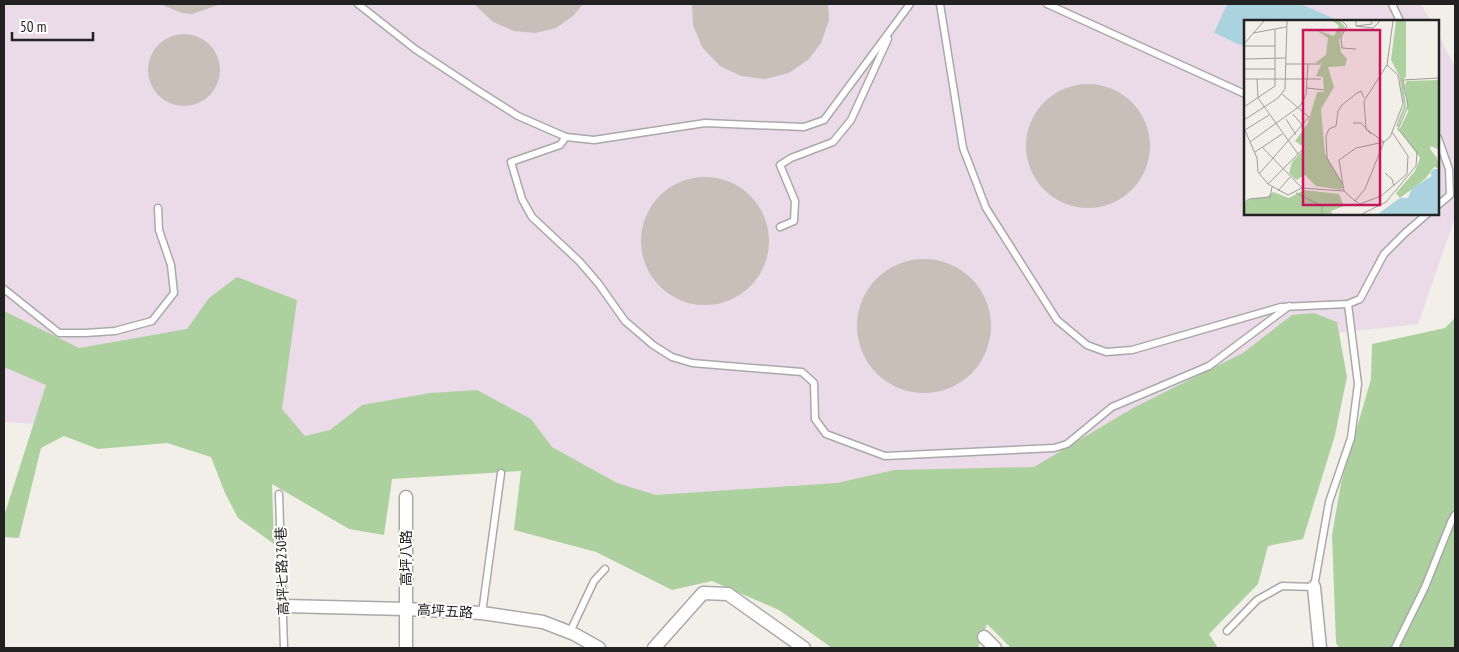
<svg xmlns="http://www.w3.org/2000/svg" width="1459" height="652" font-family="'PT Sans Narrow','Noto Sans TC',sans-serif">
  <rect width="100%" height="100%" fill="#f2efe9"/>
  <path fill="#ebdbe8" d="M4 4H1421L1431 21H1245V214H1438V34L1455 67V218L1418 324 1292 338 1062 509 633 512 536 464 58 425 4 422Z"/>
  <g fill="#add19e">
    <path d="M237 277 297 300 282 409 305 436 330 430 362 405 430 393 477 390 531 419 552 447 617 483 656 495 837 483 894 470 1034 467 1133 408 1243 353 1292 315 1314 313 1337 322 1347 377 1335 435 1303 539 1268 546 1258 584 1209 634 1218 648H1011L987 624 978 648H832L779 610 712 581 672 590 596 552 514 530 521 471 392 479 384 535 349 529 272 484 274 544 238 518 225 493 211 457 167 443 98 449 64 436 41 448 19 538 4 537V516L46 385 4 367V311L79 348 187 329 209 298Z"/>
    <path d="M1455 318V648H1339L1336 643 1332 535 1341 483 1371 379 1372 344 1445 328Z"/>
  </g>
  <path fill="#aad3df" d="M1227 4H1301L1339 21H1245V47L1214 33Z"/>
  <g fill="#c7bfb8">
    <path d="M160 4H217L218 5 192 14 182 13Z"/>
    <path d="M474 4H583L573 16 556 28 535 33 514 31 493 22Z"/>
    <path d="M692 4H828L829 20 821 43 809 59 789 73 765 79 741 76 720 66 702 47 693 25Z"/>
    <circle cx="184" cy="70" r="36"/>
    <circle cx="1088" cy="146" r="62"/>
    <circle cx="705" cy="241" r="64"/>
    <circle cx="924" cy="326" r="67"/>
  </g>
  <g fill="none" stroke-linecap="round" stroke-linejoin="round">
    <g stroke="#a9a9a9" stroke-width="9">
      <g id="service">
        <path d="M358 4 415 49 477 90 518 116 566 137 594 140 705 123 804 127 824 120 910 4"/>
        <path d="M940 4 963 148 986 208 1057 320 1087 345 1106 352 1132 350 1281 307 1348 304 1360 299 1384 254 1405 233 1427 214"/>
        <path d="M1047 4 1245 94"/>
        <path d="M1392 4 1400 21"/>
        <path d="M566 137 560 145 511 162 522 199 532 217 579 261 598 283 625 321 653 345 672 357 692 363 802 372 814 383 815 419 826 434 885 456 1054 448 1067 444 1112 407 1209 366 1289 306"/>
        <path d="M1438 138 1449 169 1450 195 1438 205"/>
        <path d="M780 227 794 221 795 201 780 165 791 158 833 142 851 120 888 39"/>
        <path d="M4 289 59 333H85L115 331 152 321 174 293 171 265 159 230 158 208"/>
        <path d="M279 494 284 648"/>
        <path d="M482 613 501 473"/>
        <path d="M1227 631 1257 600 1282 586 1314 587 1329 502 1351 438 1358 384 1348 304"/>
        <path d="M570 632 594 581 605 569"/>
        <path d="M1395 648 1425 587 1451 522 1455 515"/>
      </g>
    </g>
    <g stroke="#a9a9a9" stroke-width="15">
      <g id="minor">
        <path d="M1314 587 1320 648"/>
        <path d="M284 606 406 609 482 613 543 622 574 634 599 648"/>
        <path d="M984 637 995 648"/>
        <path d="M406 648V497"/>
        <path d="M654 648 703 593 728 594 804 648"/>
      </g>
    </g>
    <use href="#service" stroke="#fff" stroke-width="6"/>
    <use href="#minor" stroke="#fff" stroke-width="12"/>
  </g>
  <g text-anchor="middle" dominant-baseline="central" stroke-width="4" stroke-linejoin="round" paint-order="stroke">
    <g font-size="14" fill="#222" stroke="#fff">
      <text transform="translate(406 558) rotate(-90)">高坪八路</text>
      <text transform="translate(282 571) rotate(-92)">高坪七路230巷</text>
      <text transform="translate(445 611) rotate(3)">高坪五路</text>
    </g>
  </g>
  <g transform="translate(1244 20)">
    <rect width="195" height="195" fill="#f2efe9"/>
    <path d="M89 1H96L101 7 95 20 97 32 103 39 101 46 84 47 90 67 77 89 81 134 99 165 98 170 72 166 61 155 52 160 45 153 48 142 61 128 51 121 64 103 73 72H80L79 57 72 56 78 43H71L82 35 84 18 72 10 90 16 95 6ZM152 1H162V57L159 59 162 87 154 107 152 106 160 86 155 55 147 40ZM195 60V130L187 126 186 129 193 138 195 148 190 147 181 159 156 178 152 173 171 151 176 138 155 110 164 92 161 64 163 61ZM60 170 95 174 100 186 87 191 88 194H0V184L6 179 23 177 29 172 45 178Z" fill="#add19e"/>
    <path d="M190 149H195V194H134L156 178H164L168 168 188 156 186 153Z" fill="#aad3df"/>
    <path fill="none" stroke="#9f9d99" stroke-width="1" d="M98 1 103 6 97 17 98 28 112 29M112 1V6L128 4 127 1M112 6 129 8 136 1M9 13 42 7M0 24 20 1M0 26H31M0 39 42 38M42 44H77M143 45 154 55 159 84 146 117 140 122 122 109 120 81 143 45 149 1M0 49H31M0 59H77M13 59 14 78 54 134M63 68 80 70M0 87 31 66V9M49 94 59 106M42 99 52 115M0 100 34 78 41 69 43 1M109 103H117L127 114M0 108 13 138 14 152 24 164 44 175 58 168M1 110 25 95M6 122 56 86 62 75 64 44M140 122 121 169 111 181 100 171 95 140 112 128ZM18 127 58 168M11 132 38 114M141 153 148 159 150 166M15 154 65 97 38 74M98 163 83 138 82 116 85 109 92 106 94 91 98 85 113 73 117 71 120 78M24 164 60 128M58 168 100 171M34 171 46 157M52 173 78 186V194M111 181 116 184 137 176 163 154 164 136 148 112M0 183 5 179 26 177 28 167M118 194 142 182 172 146 173 132 154 109 164 86 159 60 195 58"/>
    <path fill="#c2185b" fill-opacity="0.15" stroke="#c2185b" stroke-width="2.5" d="M59 10H136V185H59Z"/>
    <rect width="195" height="195" fill="none" stroke="#222" stroke-width="2.5"/>
  </g>
  <rect width="1459" height="652" fill="none" stroke="#222222" stroke-width="10"/>
  <path d="M12 32v8h81v-8" fill="none" stroke="#222222" stroke-width="2.5"/>
  <text x="20" y="32" font-size="15" fill="#222222" stroke="#ffffff" stroke-width="4" paint-order="stroke">50 m</text>
</svg>
